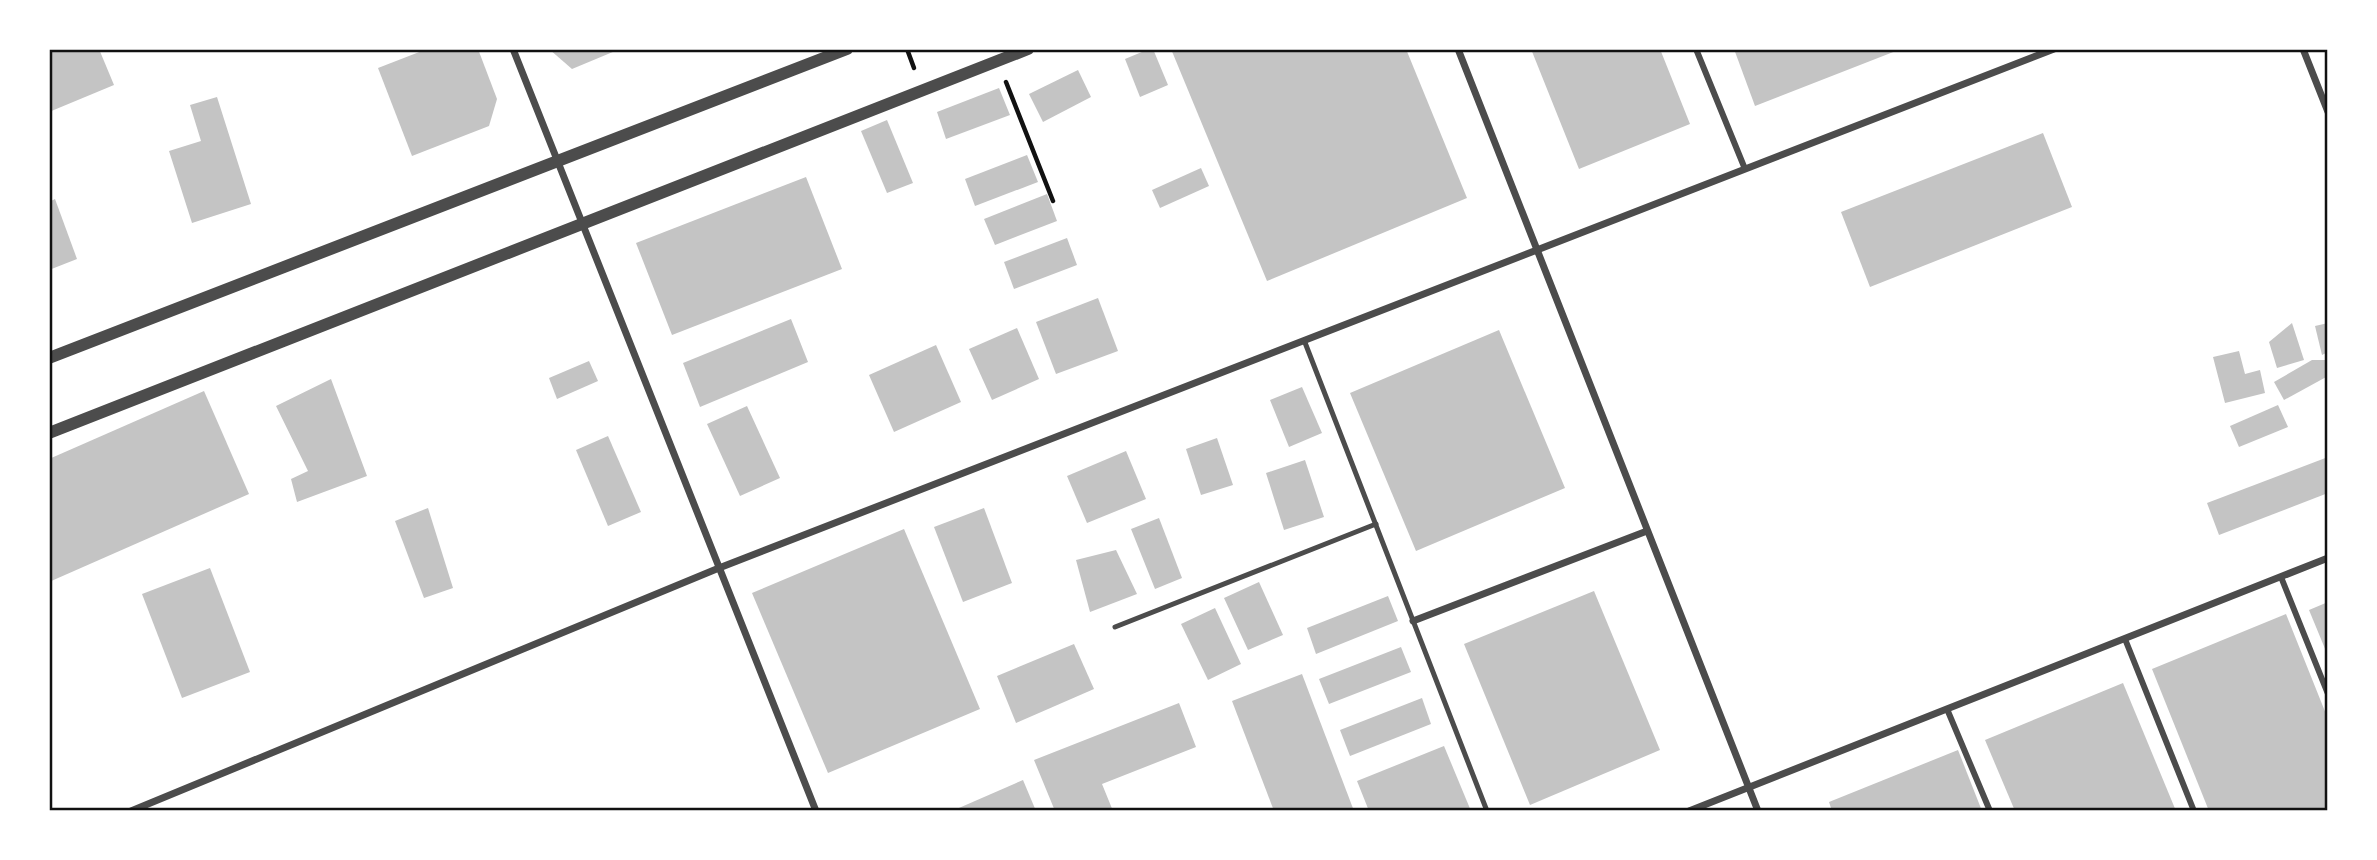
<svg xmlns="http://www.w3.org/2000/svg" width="2377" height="860" font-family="'Archivo Narrow',sans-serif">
  <rect width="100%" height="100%" fill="#fff"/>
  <g fill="#c4c4c4">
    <path d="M49 49H99L114 85 49 112Z"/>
    <path d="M427 49H478L497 99 489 126 412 156 378 68Z"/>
    <path d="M549 49H620L572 69Z"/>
    <path d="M1149 49H1153L1168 85 1140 97 1125 59Z"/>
    <path d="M1171 49H1406L1467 198 1267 281Z"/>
    <path d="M1531 49H1660L1690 124 1579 169Z"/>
    <path d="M1734 49H1901L1755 106Z"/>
    <path d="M1078 70 1091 97 1043 122 1029 94Z"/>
    <path d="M999 88 1010 115 946 139 937 112Z"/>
    <path d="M217 97 251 204 192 223 169 151 201 141 190 105Z"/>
    <path d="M887 120 913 183 887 193 861 131Z"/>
    <path d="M2043 133 2072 207 1870 287 1841 212Z"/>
    <path d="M1027 155 1038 182 975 206 965 179Z"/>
    <path d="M1201 168 1209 186 1160 208 1152 190Z"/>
    <path d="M806 177 842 269 672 335 636 243Z"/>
    <path d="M1047 194 1057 221 995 245 984 219Z"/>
    <path d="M55 199 77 259 49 270V202Z"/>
    <path d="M1067 238 1077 265 1014 289 1004 262Z"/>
    <path d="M1098 298 1118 351 1056 374 1036 322Z"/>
    <path d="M791 319 808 362 700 407 683 363Z"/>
    <path d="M2292 323 2304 360 2277 368 2269 342Z"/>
    <path d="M2328 323V352L2322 355 2315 326Z"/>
    <path d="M1017 328 1039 379 992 400 969 349Z"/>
    <path d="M1499 330 1565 488 1416 551 1350 393Z"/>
    <path d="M936 345 961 402 894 432 869 375Z"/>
    <path d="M2239 351 2245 374 2260 370 2265 393 2225 403 2213 357Z"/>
    <path d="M2312 360H2328V376L2284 400 2274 382Z"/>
    <path d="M589 361 598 381 557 399 549 378Z"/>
    <path d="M331 379 367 476 297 502 291 479 308 471 276 406Z"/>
    <path d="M1302 387 1322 433 1289 447 1270 400Z"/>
    <path d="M204 391 249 494 49 582V459Z"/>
    <path d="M2278 405 2288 427 2239 447 2230 426Z"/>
    <path d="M747 406 780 478 740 496 707 424Z"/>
    <path d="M608 436 641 512 608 526 576 450Z"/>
    <path d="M1217 438 1233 485 1201 495 1186 449Z"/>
    <path d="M1126 451 1146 499 1087 523 1067 476Z"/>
    <path d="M2328 457V493L2219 535 2207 503Z"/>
    <path d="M1305 460 1324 517 1284 530 1266 473Z"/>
    <path d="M428 508 453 588 424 598 395 521Z"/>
    <path d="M984 508 1012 583 963 602 934 527Z"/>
    <path d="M1159 518 1182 578 1155 589 1131 529Z"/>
    <path d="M904 529 980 709 828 773 752 593Z"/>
    <path d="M1116 550 1137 594 1090 612 1076 560Z"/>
    <path d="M210 568 250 672 182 698 142 594Z"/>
    <path d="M1259 582 1283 635 1248 650 1224 598Z"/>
    <path d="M1594 591 1660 750 1530 805 1464 644Z"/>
    <path d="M1388 596 1398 621 1316 654 1307 628Z"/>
    <path d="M2328 602V656L2309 610Z"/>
    <path d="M1215 608 1241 664 1208 680 1181 624Z"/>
    <path d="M2286 614 2328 719V811H2209L2152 669Z"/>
    <path d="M1074 644 1094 689 1016 723 997 676Z"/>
    <path d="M1401 647 1411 672 1329 704 1319 679Z"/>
    <path d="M1302 674 1354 811H1274L1232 701Z"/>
    <path d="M2123 683 2176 811H2015L1985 740Z"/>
    <path d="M1422 698 1431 724 1350 756 1340 730Z"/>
    <path d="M1179 703 1196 747 1102 784 1113 811H1055L1034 760Z"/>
    <path d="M1444 746 1471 811H1369L1357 781Z"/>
    <path d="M1958 750 1982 811H1832L1829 802Z"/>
    <path d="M1023 780 1036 811H952Z"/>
  </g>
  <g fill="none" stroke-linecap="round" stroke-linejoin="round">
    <g stroke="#111" stroke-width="4.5">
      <path d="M907 49 914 68"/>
      <path d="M1006 82 1053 201"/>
    </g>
    <g stroke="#4c4c4c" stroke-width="5">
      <path d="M1304 340 1487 811"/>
      <path d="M1115 627 1376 524"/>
    </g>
    <g stroke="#4c4c4c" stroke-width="6">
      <path d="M1696 49 1745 169"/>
      <path d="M2281 577 2328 694"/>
      <path d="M2125 639 2194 811"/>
      <path d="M1947 709 1990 811"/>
    </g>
    <g stroke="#4c4c4c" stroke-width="7">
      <path d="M513 49 816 811"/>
      <path d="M1458 49 1758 811"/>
      <path d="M2303 49 2328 112"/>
      <path d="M1413 621 1647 531"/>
      <path d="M131 811 719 568 2054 49"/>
      <path d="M1689 811 2328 558"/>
    </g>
    <g stroke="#4c4c4c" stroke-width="12">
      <path d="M49 358 847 49"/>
      <path d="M49 433 1028 49"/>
    </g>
  </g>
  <rect width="2377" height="860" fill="none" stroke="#ffffff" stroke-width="102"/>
  <rect x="51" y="51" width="2275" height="758" fill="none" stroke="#111" stroke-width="2.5"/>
</svg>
